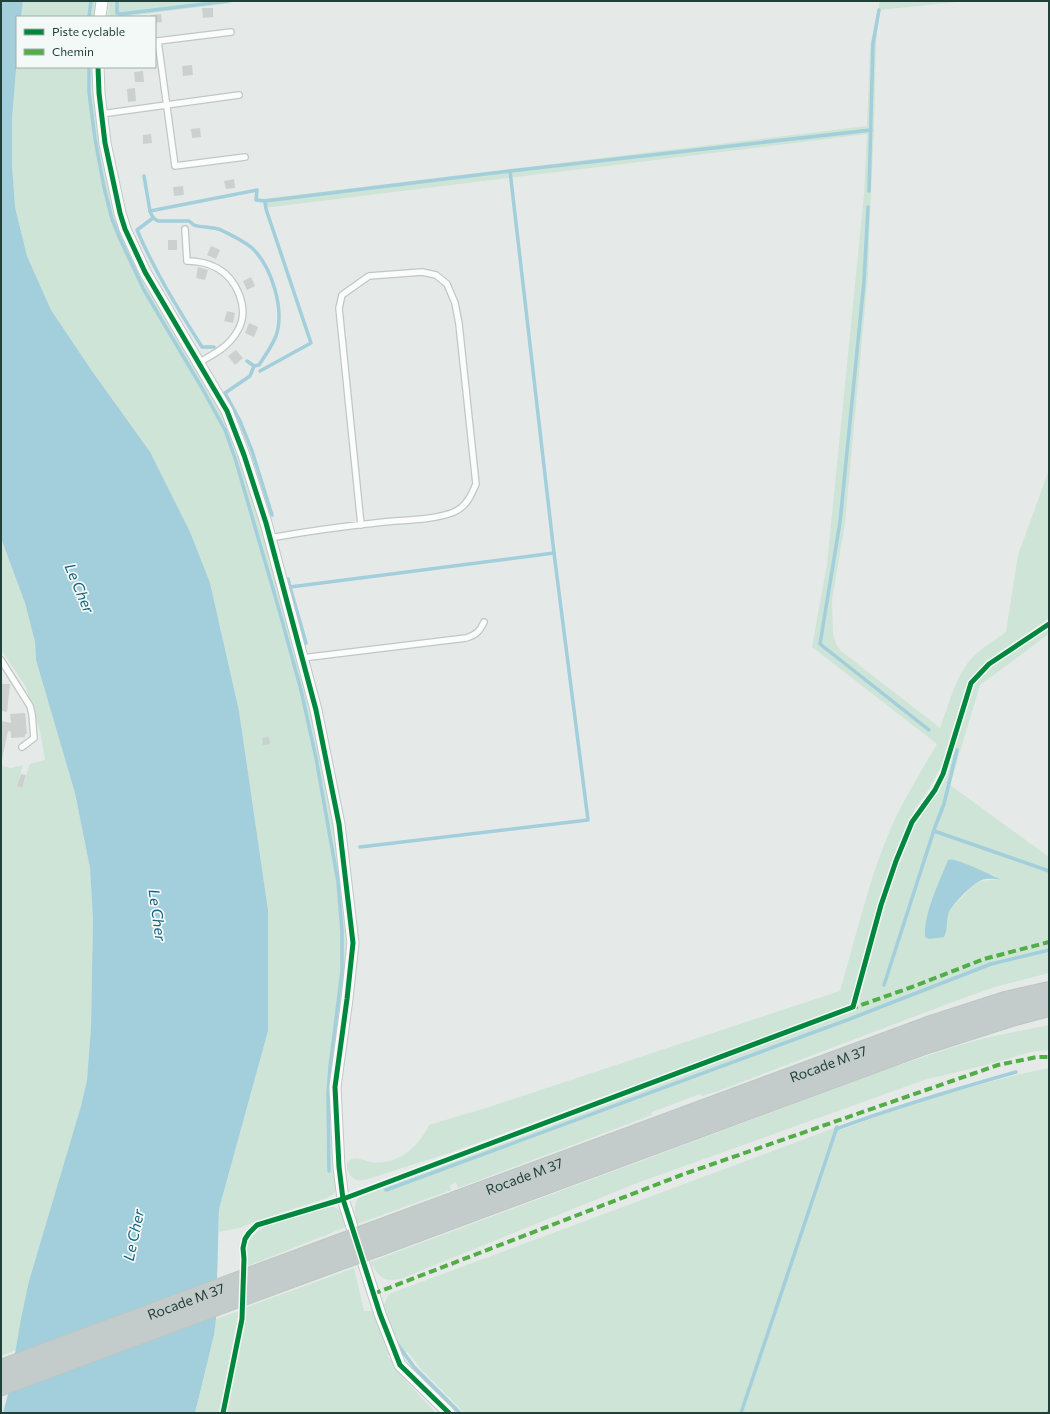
<svg xmlns="http://www.w3.org/2000/svg" width="1050" height="1414" font-family="Commissioner,sans-serif">
  <rect width="100%" height="100%" fill="#e5eae8"/>
  <g fill="#cde4d6" fill-rule="evenodd">
    <path d="M23 1H96L95 17H21Z"/>
    <path d="M109 1H232V3L120 17H108Z"/>
    <path d="M879 1H967L879 10 876 46 874 126 869 237 868 275 845 523 832 600 833 634 836 644 841 651 940 728C948 707 957 672 973 657 983 647 995 640 1006 632L1018 555 1049 470V618L988 661 973 676 967 688 947 756 929 789 915 809 894 856 875 922 852 1004 518 1128 452 1152 368 1179C364 1180 360 1181 356 1180 349 1177 343 1164 350 1160 355 1156 365 1161 371 1162 397 1166 419 1147 429 1125L486 1108 840 991C856 937 868 882 890 830 903 800 921 772 937 744L812 647 827 564 864 195 867 134 264 208 262 199 867 126 870 46 879 10Z"/>
    <path d="M17 57V67H93L96 120 105 168 118 220 129 251 149 291 222 410 250 483 312 706 339 861 346 943 345 972 331 1090V1121L332 1152 336 1189 334 1194 327 1198 259 1220 239 1228 219 1232V1209L268 1031V910L239 711 210 583 94 374 51 310 27 256 15 207 12 165V119Z"/>
    <path d="M1 538 25 603 35 642 36 660 75 793 90 868 93 919 91 1027 87 1080 81 1106 29 1281 16 1350 1 1356V766L11 768 23 765 17 786 22 788 30 764 45 760 40 731 26 687 1 649Z"/>
    <path d="M1049 626V634L980 685 950 785 1049 857V973L995 987 958 1000 718 1091 702 1096 700 1094 652 1112V1115L458 1188 456 1183 450 1185 451 1190 357 1224C353 1210 353 1198 367 1191L643 1091 854 1010 860 1004 859 1001 885 902 900 853 915 821 928 803 945 774 951 761 970 694C975 684 979 677 987 669ZM948 860H955L986 873 994 875 1000 880C981 879 977 881 964 895 958 901 953 906 948 914Z"/>
    <path d="M1049 1025V1050L1031 1052 982 1066 924 1080 637 1183 403 1278C384 1283 380 1278 370 1262L891 1068 953 1047 985 1038Z"/>
    <path d="M1049 1068V1413H464L421 1369 408 1352 387 1355 405 1380 436 1413H226L242 1309 354 1268 364 1311H381L389 1294 837 1127 841 1126 840 1130 923 1100 1020 1074Z"/>
    <path d="M324 1207C342 1205 342 1213 346 1227L248 1266C247 1258 245 1252 248 1244 256 1221 303 1214 324 1207Z"/>
    <path d="M239 1311 219 1413H195L214 1335 216 1319Z"/>
  </g>
  <g fill="#a3cedb">
    <path d="M1 1H23L21 17H17V57L12 119V165L15 207 27 256 51 310 94 374 150 452 190 532 210 583 239 711 268 910V1031L219 1209 216 1319 214 1335 195 1413H3L8 1394 21 1319 29 1281 81 1106 87 1080 91 1027 93 919 90 868 75 793 36 660 35 642 25 603 1 538Z"/>
    <path d="M948 860C950 860 952 859 954 860 961 861 995 876 1001 880 995 879 988 878 982 880 973 883 950 906 948 915 946 923 948 930 944 937L929 939 925 937C924 912 939 883 948 860Z"/>
  </g>
  <g fill="none" stroke-linecap="round" stroke-linejoin="round">
    <g stroke="#a3cedb" stroke-width="3.5">
      <path d="M117 1V13L121 14 228 1"/>
      <path d="M89 17 91 1"/>
      <path d="M89 67V92L95 139 104 187 112 219 120 239 144 290 202 388 225 430 235 458 280 613 301 690 316 758 338 882 342 931V971L330 1067 328 1093 329 1171"/>
      <path d="M144 176 150 211"/>
      <path d="M869 191 873 43 879 10"/>
      <path d="M868 207 864 281 840 522 820 644 929 730"/>
      <path d="M153 218 137 230C155 272 178 309 202 347H214"/>
      <path d="M247 361 254 366 259 365C265 356 272 346 276 336 285 310 272 267 252 248 244 241 233 236 223 231 215 226 200 228 194 225 192 224 191 222 189 221H158C153 219 152 216 150 211L257 190 256 200 265 201 510 171"/>
      <path d="M254 366 250 376 225 393 240 421 252 451 272 515"/>
      <path d="M260 371 311 343 266 209 265 201"/>
      <path d="M288 579 290 587"/>
      <path d="M306 643 290 587 554 553"/>
      <path d="M934 831 1049 871"/>
      <path d="M360 847 588 820 554 553 510 171 871 130"/>
      <path d="M884 985 935 827 944 804 957 750"/>
      <path d="M836 1129C895 1107 956 1089 1016 1072"/>
      <path d="M386 1190 855 1017 991 964 1049 950"/>
      <path d="M396 1342 414 1367 460 1413"/>
      <path d="M741 1413 837 1127"/>
      <path d="M1048 1413 1049 1411"/>
    </g>
  </g>
  <g fill="#ccd1d0">
    <path d="M202 8H213V17L203 18Z"/>
    <path d="M161 14 162 22 155 23V17H151V15Z"/>
    <path d="M192 65 193 75 183 76 182 66Z"/>
    <path d="M143 71 144 82H135L134 72Z"/>
    <path d="M135 88 136 101 128 102 127 89Z"/>
    <path d="M200 128 201 137 192 138 191 129Z"/>
    <path d="M151 134 152 143 143 144V135Z"/>
    <path d="M234 179 235 188 226 189 224 181Z"/>
    <path d="M183 186 184 195 174 196 173 187Z"/>
    <rect x="168" y="240" width="9" height="10"/>
    <path d="M211 246 220 250 216 259 207 255Z"/>
    <path d="M198 267 208 270 205 280 196 278Z"/>
    <path d="M251 277 255 286 247 290 243 281Z"/>
    <path d="M227 311 235 313 233 323 224 321Z"/>
    <path d="M249 323 258 327 254 337 245 333Z"/>
    <path d="M236 350 243 358 235 365 228 356Z"/>
    <path d="M1 684H10L7 712 2 711V715H1Z"/>
    <path d="M25 713 27 734H25V737L11 738V732L8 731 1 764V721L11 723 10 714Z"/>
    <path d="M269 737 270 744 263 745 262 738Z"/>
    <path d="M21 774 26 775 22 788 17 786Z"/>
  </g>
  <g fill="none" stroke-linecap="round" stroke-linejoin="round">
    <g stroke="#c2c7c5" stroke-width="8">
      <g id="service">
        <path d="M231 32 158 41 175 166 245 157"/>
        <path d="M101 114 239 95"/>
        <path d="M185 229 187 261C198 261 208 263 217 268 237 279 250 309 238 330 229 347 214 354 198 363"/>
        <path d="M270 538C308 531 346 526 384 522 406 520 434 520 454 512 466 507 471 496 476 484L459 324 455 303 447 284 436 275 422 272 369 276 342 295 339 308 361 525"/>
        <path d="M302 658 466 638C476 635 480 631 484 622"/>
        <path d="M1 660 30 706 32 714 34 738 22 747"/>
      </g>
    </g>
    <g stroke="#c2c7c5" stroke-width="13">
      <g id="minor">
        <path d="M100 17 102 1"/>
        <path d="M98 67 99 93 105 143 120 213 125 229 145 272 227 411 244 455 266 523 316 710 339 824 353 943 347 999 335 1087 339 1167 343 1199 380 1314 400 1365 449 1413"/>
      </g>
    </g>
    <g stroke="#bcc7c4" stroke-width="20">
      <g id="trunk">
        <path id="s1" d="M374 1231 931 1025 1005 1001 1049 991"/>
        <path d="M380 1246 921 1046 1015 1016 1049 1007"/>
        <path id="s2" d="M1 1369 333 1246"/>
        <path d="M1 1386 338 1261"/>
      </g>
    </g>
    <use href="#service" stroke="#fbfcfc" stroke-width="5.5"/>
    <use href="#minor" stroke="#fbfcfc" stroke-width="11"/>
    <use href="#trunk" stroke="#c4cccb" stroke-width="18"/>
    <g stroke="#bcc7c4" stroke-width="20" stroke-linecap="butt">
      <g id="trunk-bridge">
        <path d="M333 1246 374 1231"/>
        <path d="M338 1261 380 1246"/>
      </g>
    </g>
    <use href="#trunk-bridge" stroke="#c4cccb" stroke-width="18"/>
    <g stroke="#52ad46" stroke-width="4" stroke-dasharray="8 4" stroke-linecap="butt">
      <path d="M850 1009 912 987 984 959 1049 942"/>
      <path d="M373 1294 684 1174 998 1065 1037 1057H1049"/>
    </g>
    <g stroke="#f3f9f7" stroke-width="8">
      <g id="cycleway">
        <path d="M98 67 99 93 105 143 120 213 125 229 145 272 227 411 244 455 266 523 316 710 339 824 353 943 347 999 335 1087 339 1167 343 1199 380 1314 400 1365 449 1413"/>
        <path d="M223 1413 242 1319 244 1259 243 1248 245 1239 249 1233 257 1225 343 1199 853 1007 881 905 896 861 912 822 935 790 943 774 971 683 989 664 1049 624"/>
      </g>
    </g>
    <use href="#cycleway" stroke="#00873e" stroke-width="5"/>
  </g>
  <g text-anchor="middle" dominant-baseline="central" stroke-width="3.5" stroke-linejoin="round" paint-order="stroke">
    <g font-size="14" fill="#21403a" stroke="#f3f9f7">
      <text stroke="none"><textPath href="#s1" startOffset="484">Rocade M 37</textPath></text>
      <text stroke="none"><textPath href="#s1" startOffset="160">Rocade M 37</textPath></text>
      <text stroke="none"><textPath href="#s2" startOffset="197">Rocade M 37</textPath></text>
    </g>
    <g font-size="15" font-style="italic" fill="#176380" stroke="#f3f9f7">
      <text transform="translate(80 588) rotate(67)">Le Cher</text>
      <text transform="translate(158 915) rotate(82)">Le Cher</text>
      <text transform="translate(133 1235) rotate(-78)">Le Cher</text>
    </g>
  </g>
  <rect width="1050" height="1414" fill="none" stroke="#21403a" stroke-width="4"/>
  <rect x="16" y="16" width="140" height="52" fill="#f3f9f7" stroke="#9fafab"/>
  <rect x="24" y="29" width="20" height="6" fill="#00873e" stroke="#9fafab"/>
  <text x="52" y="36" font-size="12" fill="#21403a">Piste cyclable</text>
  <rect x="24" y="49" width="20" height="6" fill="#52ad46" stroke="#9fafab"/>
  <text x="52" y="56" font-size="12" fill="#21403a">Chemin</text>
</svg>
